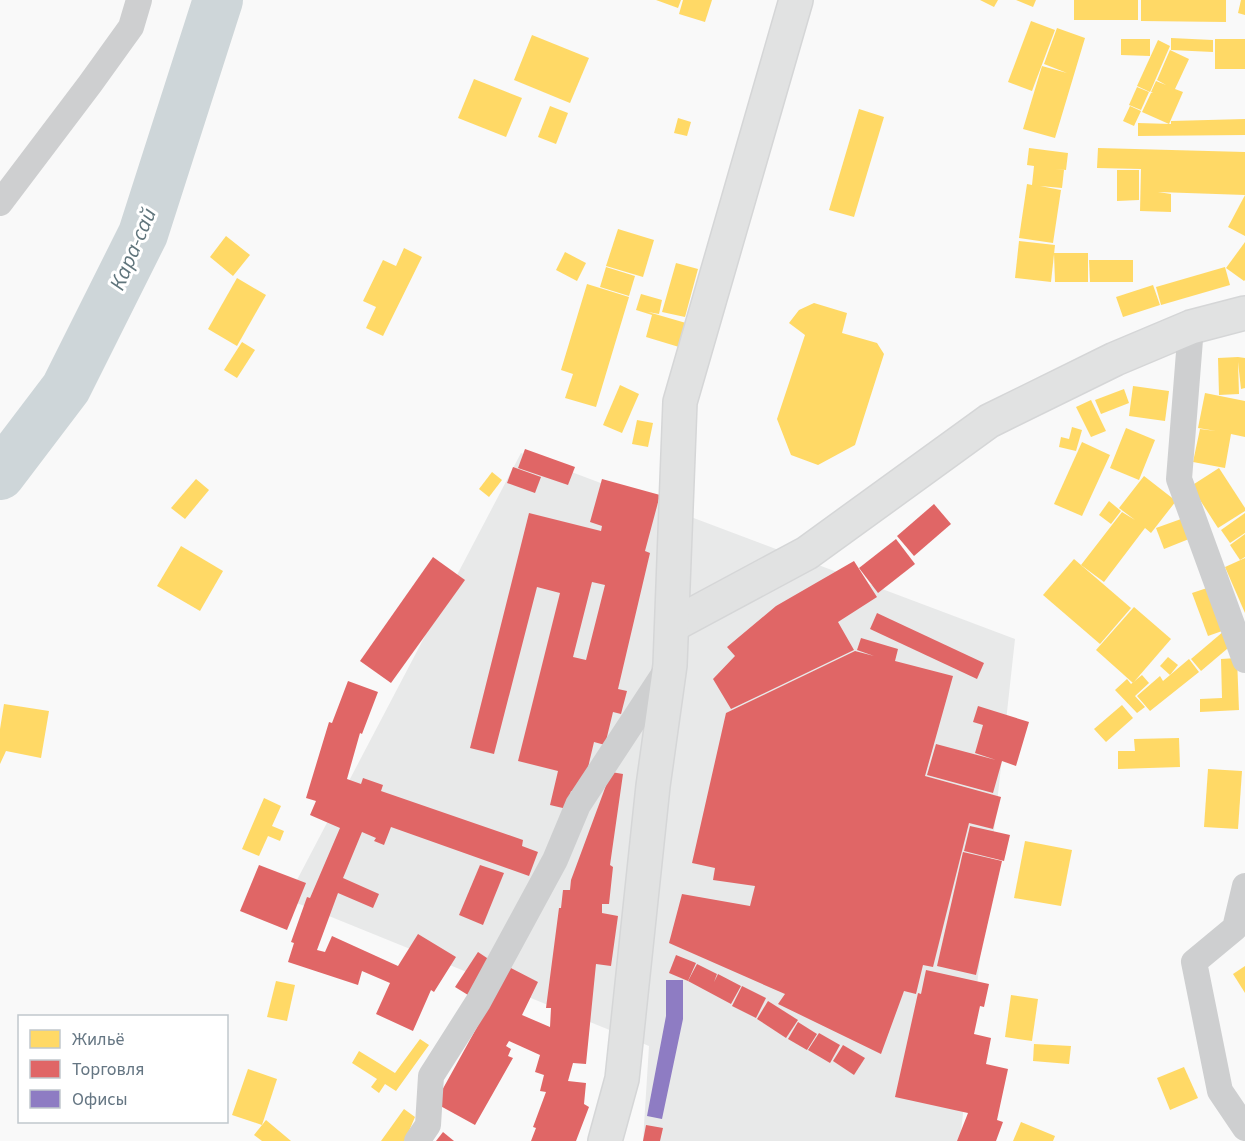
<svg xmlns="http://www.w3.org/2000/svg" width="1245" height="1141" font-family="'Source Sans 3',sans-serif">
  <rect width="100%" height="100%" fill="#f9f9f9"/>
  <path fill="#e8e9e9" d="M521 453 1015 639 960 1141H643L649 1046 287 899Z"/>
  <g fill="#ffd966">
    <path d="M656 0H681L678 8Z"/>
    <path d="M683 0H712L705 22 679 14Z"/>
    <path d="M980 0H998L994 7Z"/>
    <path d="M1016 0H1036L1033 7Z"/>
    <rect x="1074" y="0" width="64" height="20"/>
    <path d="M1141 0H1226V22L1141 21Z"/>
    <path d="M1241 0H1245V15L1238 13Z"/>
    <path d="M1031 21 1055 30 1032 91 1008 82Z"/>
    <path d="M1057 28 1085 38 1055 138 1023 129 1042 66 1067 73 1044 64Z"/>
    <path d="M532 35 589 58 570 103 514 80Z"/>
    <path d="M1171 38 1213 40V52L1171 50Z"/>
    <path d="M1121 39H1150V56L1121 55Z"/>
    <rect x="1215" y="39" width="30" height="30"/>
    <path d="M1158 40 1170 46 1150 92 1137 86Z"/>
    <path d="M1170 50 1189 59 1175 89 1183 92 1169 124 1142 112 1151 93H1153L1151 92 1156 81 1166 85 1157 80Z"/>
    <path d="M474 79 522 98 506 137 458 118Z"/>
    <path d="M1137 87 1149 92 1141 110 1129 105Z"/>
    <path d="M550 106 568 113 556 144 538 137Z"/>
    <path d="M1130 106 1141 111 1134 126 1123 121Z"/>
    <path d="M859 109 884 117 854 217 829 210Z"/>
    <path d="M678 118 691 122 687 136 674 133Z"/>
    <path d="M1245 119V135L1138 136V123L1171 124V121Z"/>
    <path d="M1029 148 1068 153 1066 170 1055 169 1064 170 1062 188 1040 186 1061 190 1053 243 1019 238 1027 184 1032 185 1034 166 1027 165Z"/>
    <path d="M1098 148 1245 152V195L1158 192 1171 194V212L1140 211 1141 169 1097 168Z"/>
    <path d="M1117 170H1139V200L1117 201Z"/>
    <path d="M1245 195V236L1228 227Z"/>
    <path d="M618 229 654 240 643 277 606 266Z"/>
    <path d="M226 236 250 255 233 276 210 257Z"/>
    <path d="M1019 241 1055 245 1051 282 1015 278Z"/>
    <path d="M1245 242V280L1244 281 1226 268Z"/>
    <path d="M404 248 422 257 383 336 366 328 376 307 363 301 383 260 396 266Z"/>
    <path d="M565 252 586 263 577 281 556 270Z"/>
    <path d="M1054 253H1088V282H1055Z"/>
    <path d="M1089 260H1133V282H1090Z"/>
    <path d="M676 263 698 269 685 317 662 312Z"/>
    <path d="M606 267 635 276 629 296 600 287Z"/>
    <path d="M1225 267 1230 285 1161 305 1156 287Z"/>
    <path d="M237 278 266 295 237 346 208 329Z"/>
    <path d="M587 284 629 297 596 407 565 398 573 374 561 370Z"/>
    <path d="M1153 285 1160 305 1123 317 1116 297Z"/>
    <path d="M641 294 662 300 659 314 648 312 686 323 679 347 646 337 652 315 636 310Z"/>
    <path d="M814 303 847 313 842 333 877 343 884 354 855 445 818 465 791 455 777 419 805 335 789 323 799 310Z"/>
    <path d="M242 342 255 350 237 378 224 370Z"/>
    <path d="M1238 357 1245 358V388L1241 389 1238 362 1239 394 1219 395 1218 358Z"/>
    <path d="M620 385 639 394 622 433 603 425Z"/>
    <path d="M1133 386 1169 391 1165 421 1129 416Z"/>
    <path d="M1124 389 1129 403 1101 414 1095 400Z"/>
    <path d="M1205 393 1245 401V437L1231 434 1225 468 1193 462 1200 429 1216 431 1198 428Z"/>
    <path d="M1091 400 1106 431 1091 437 1076 407Z"/>
    <path d="M637 420 653 423 648 447 632 444Z"/>
    <path d="M1072 427 1082 430 1076 451 1059 447 1061 437 1069 439Z"/>
    <path d="M1126 428 1155 440 1139 480 1110 468Z"/>
    <path d="M1082 442 1110 455 1082 516 1054 504Z"/>
    <path d="M1219 468 1245 508V511L1218 528 1191 486Z"/>
    <path d="M492 472 502 480 489 497 479 489Z"/>
    <path d="M1144 476 1176 501 1151 533 1145 528 1104 582 1081 565 1122 512 1135 520 1119 508Z"/>
    <path d="M196 479 209 490 185 519 171 508Z"/>
    <path d="M1109 501 1121 511 1111 524 1099 515Z"/>
    <path d="M1245 513V533L1230 543 1221 530Z"/>
    <path d="M1181 519 1189 539 1164 549 1156 528Z"/>
    <path d="M1245 534V557L1240 560 1230 545Z"/>
    <path d="M181 546 223 571 200 611 157 586Z"/>
    <path d="M1245 558V613L1225 567Z"/>
    <path d="M1074 559 1131 608 1100 644 1043 595Z"/>
    <path d="M1210 587 1225 630 1208 636 1192 593Z"/>
    <path d="M1134 607 1171 639 1133 683 1096 650Z"/>
    <path d="M1224 631 1234 643 1201 671 1191 659Z"/>
    <path d="M1168 657 1178 665 1170 675 1160 666Z"/>
    <path d="M1237 658 1239 710 1200 712V699L1222 698 1221 659Z"/>
    <path d="M1189 659 1199 672 1150 711 1137 696 1160 676 1163 681Z"/>
    <path d="M1142 675 1149 683 1135 696 1145 707 1137 713 1115 690 1127 679 1131 684Z"/>
    <path d="M4 704 49 711 41 758 6 751 0 764V729Z"/>
    <path d="M1122 705 1133 718 1106 742 1094 729Z"/>
    <path d="M1179 738 1180 767 1118 769V751H1135L1134 739Z"/>
    <path d="M1208 769 1242 771 1238 829 1204 827Z"/>
    <path d="M264 798 281 806 272 826 284 831 280 841 268 836 259 856 242 849Z"/>
    <path d="M1025 841 1072 850 1061 906 1014 898Z"/>
    <path d="M1245 966V993L1233 974Z"/>
    <path d="M276 981 295 985 287 1021 267 1017Z"/>
    <path d="M1011 995 1038 999 1032 1041 1005 1037Z"/>
    <path d="M420 1039 429 1045 396 1091 385 1084 379 1093 371 1087 377 1079 352 1063 359 1051 395 1073Z"/>
    <path d="M1034 1044 1071 1046 1069 1064 1033 1061Z"/>
    <path d="M1184 1067 1198 1098 1170 1110 1157 1078Z"/>
    <path d="M248 1069 277 1079 262 1125 232 1115Z"/>
    <path d="M404 1109 415 1117 406 1138 405 1141H381Z"/>
    <path d="M266 1120 291 1141H262L254 1135Z"/>
    <path d="M1021 1122 1055 1136 1053 1141H1013Z"/>
  </g>
  <g fill="#e06666" fill-rule="evenodd">
    <path d="M525 449 575 467 568 485 518 468Z"/>
    <path d="M513 467 541 477 535 493 507 483Z"/>
    <path d="M602 479 660 495 645 551 650 553 618 689 627 691 621 714 613 712 605 745 594 742 582 793 571 791 567 809 550 805 558 771 518 761 560 593 537 587 494 754 470 748 529 513 601 531 602 526 590 522ZM592 582 605 585 586 660 573 657Z"/>
    <path d="M934 504 951 524 914 556 897 536Z"/>
    <path d="M896 539 915 564 878 593 859 568Z"/>
    <path d="M433 557 465 580 391 683 360 661Z"/>
    <path d="M854 561 877 597 838 622 854 650 731 709 713 679 735 656 727 647 776 606Z"/>
    <path d="M877 613 984 663 977 679 870 629Z"/>
    <path d="M861 638 898 649 895 661 953 676 925 776 1001 797 993 829 969 823 933 967 923 965 916 994 904 991 881 1054 778 1004 785 994 669 943 682 894 750 906 755 886 713 880 715 868 692 863 726 713 855 651 874 656 857 650Z"/>
    <path d="M348 681 378 692 362 734 360 733 347 779 361 784 363 778 383 785 381 791 523 840 522 846 538 852 529 876 391 827 384 845 374 841 376 838 362 832 343 878 379 894 373 908 338 893 317 950 325 952 332 936 398 966 418 934 456 957 434 992 431 990 413 1031 376 1014 390 983 362 971 358 985 288 962 294 943 291 942 307 897 310 898 340 828 310 815 316 801 306 798 329 722 332 723Z"/>
    <path d="M978 706 1029 722 1016 766 1002 761 993 793 927 775 936 744 996 760 975 753 983 725 973 722Z"/>
    <path d="M611 772 623 774 610 865 613 867 609 904H602V913L618 916 611 966 596 964 586 1064 573 1063 568 1081 586 1083 584 1104 589 1107 576 1141H531L536 1128 533 1127 546 1092 540 1091 544 1075 535 1072 540 1055 509 1041 506 1046 511 1049 508 1056 513 1058 475 1125 435 1103 476 1029 507 966 538 982 522 1015 550 1027 551 1008H546L559 908H561L563 890H570L571 880Z"/>
    <path d="M970 826 1010 835 1004 861 964 851Z"/>
    <path d="M963 852 1002 861 976 975 937 966Z"/>
    <path d="M259 865 306 883 287 930 240 911Z"/>
    <path d="M480 865 504 873 483 925 459 915Z"/>
    <path d="M478 952 490 960 468 995 455 987Z"/>
    <path d="M676 955 696 963 688 981 669 973Z"/>
    <path d="M697 964 717 974 714 982 718 974 741 986 731 1004 688 981Z"/>
    <path d="M926 970 989 984 984 1007 980 1006 974 1034 991 1038 986 1064 1008 1069 997 1120 1003 1122 996 1141H957L968 1113 895 1097 918 993 921 994Z"/>
    <path d="M742 986 766 998 756 1018 732 1006Z"/>
    <path d="M768 1001 798 1020 786 1038 757 1019Z"/>
    <path d="M798 1022 817 1034 807 1050 788 1039Z"/>
    <path d="M819 1033 840 1045 830 1063 808 1050Z"/>
    <path d="M843 1045 865 1058 854 1075 833 1061Z"/>
    <path d="M646 1125 663 1128 660 1141H643Z"/>
    <path d="M443 1132 454 1141H436Z"/>
  </g>
  <path fill="#8e7cc3" d="M666 980H683V1019L662 1119 647 1116 666 1016Z"/>
  <g fill="none" stroke-linecap="round" stroke-linejoin="round">
    <path stroke="#ced6d9" stroke-width="50" d="M0 475 66 388 143 234 218 0"/>
    <g stroke="#d5d6d7" stroke-width="36">
      <g id="secondary">
        <path d="M673 625 807 553 989 421 1115 359 1191 327 1245 313"/>
        <path d="M605 1141 622 1079 653 786 670 665 680 402 796 0"/>
      </g>
    </g>
    <g stroke="#cecfd0" stroke-width="26">
      <path d="M0 203 90 84 131 27 139 0"/>
      <path d="M1191 327 1179 479 1245 660"/>
      <path d="M1245 886 1235 928 1194 962 1220 1091 1245 1128"/>
      <path d="M417 1141 428 1125 431 1076 478 1002 555 860 578 805 668 668"/>
    </g>
    <use href="#secondary" stroke="#e1e2e2" stroke-width="33"/>
  </g>
  <g text-anchor="middle" dominant-baseline="central" stroke-width="6" stroke-linejoin="round" paint-order="stroke">
    <g font-size="22" font-style="italic" fill="#60757c" stroke="#fff">
      <text transform="translate(133 249) rotate(-67)">Кара-сай</text>
    </g>
  </g>
  <rect x="18" y="1015" width="210" height="108" fill="#ffffff" stroke="#c1c8cd" stroke-width="1.5"/>
  <rect x="30" y="1030" width="30" height="18" fill="#ffd966" stroke="#c1c8cd" stroke-width="1.5"/>
  <text x="72" y="1045" font-size="18" fill="#657683">Жильё</text>
  <rect x="30" y="1060" width="30" height="18" fill="#e06666" stroke="#c1c8cd" stroke-width="1.5"/>
  <text x="72" y="1075" font-size="18" fill="#657683">Торговля</text>
  <rect x="30" y="1090" width="30" height="18" fill="#8e7cc3" stroke="#c1c8cd" stroke-width="1.5"/>
  <text x="72" y="1105" font-size="18" fill="#657683">Офисы</text>
</svg>
